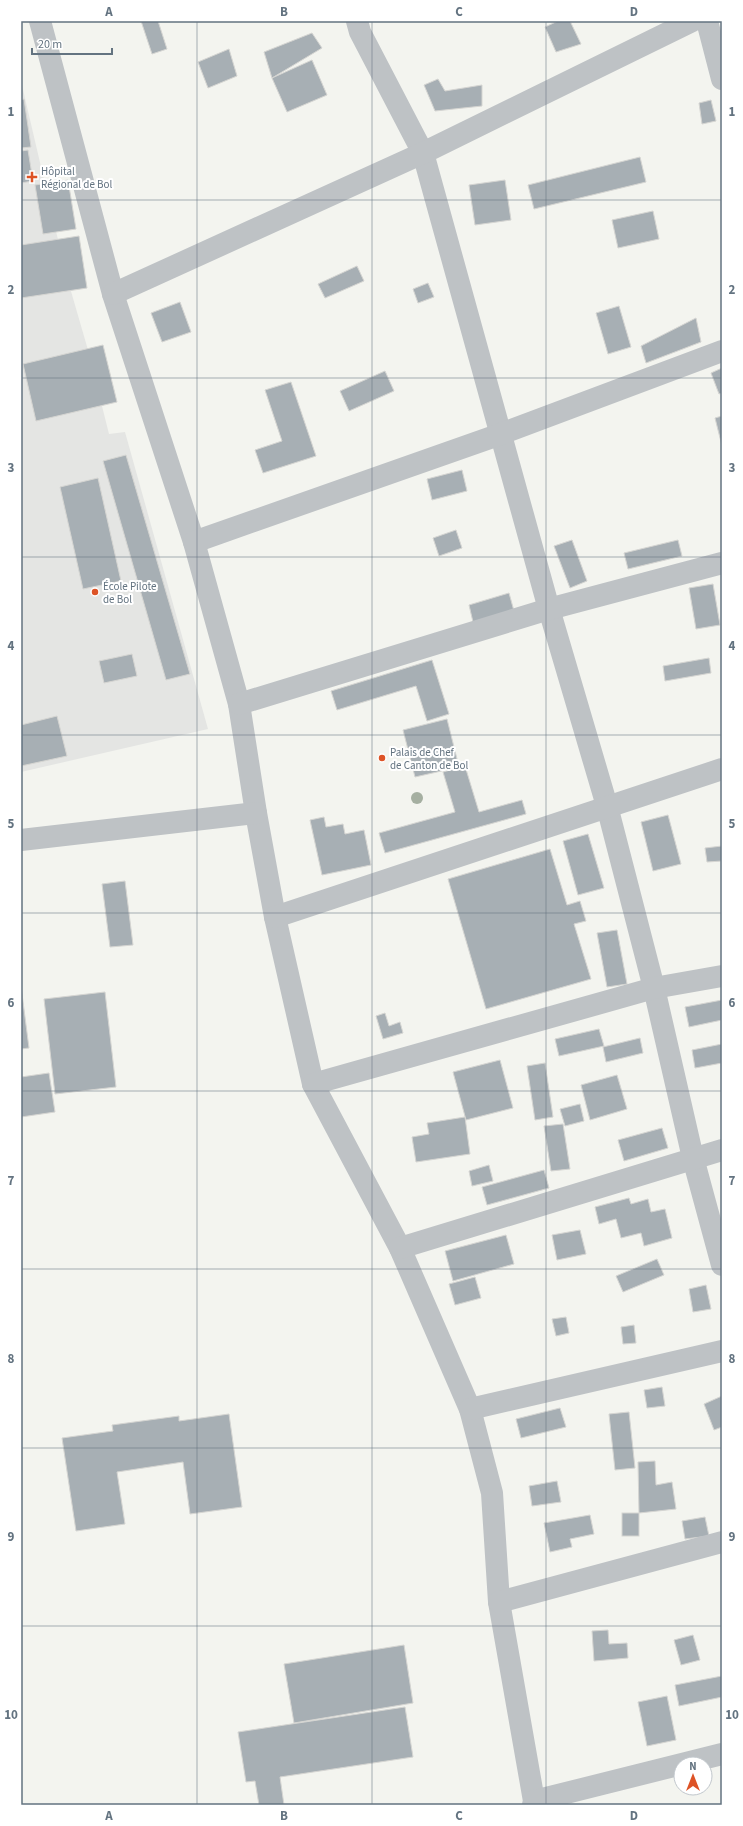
<svg xmlns="http://www.w3.org/2000/svg" width="743" height="1826" font-family="'Source Sans 3',sans-serif">
  <rect width="100%" height="100%" fill="#f3f4ef"/>
  <path fill="#e4e5e3" d="M21 81 66 274 88 350 109 434 125 432 208 729 21 772Z"/>
  <g fill="#a7afb4" stroke="#d5d5d2">
    <path d="M141 21H158L167 49 152 54Z"/>
    <path d="M558 21H570L581 44 556 52 545 27Z"/>
    <path d="M312 33 322 48 272 78 264 52Z"/>
    <path d="M229 49 237 76 208 88 198 62Z"/>
    <path d="M312 60 327 95 287 112 272 78Z"/>
    <path d="M438 79 445 91 482 85V106L435 111 424 85Z"/>
    <path d="M24 99 31 147 21 148V100Z"/>
    <path d="M711 100 716 121 702 124 699 103Z"/>
    <path d="M28 150 33 181 21 183V151Z"/>
    <path d="M640 157 646 182 534 209 528 185Z"/>
    <path d="M68 180 76 229 43 234 35 185Z"/>
    <path d="M505 180 511 220 475 225 469 185Z"/>
    <path d="M653 211 659 239 618 248 612 220Z"/>
    <path d="M79 236 87 288 21 298V245Z"/>
    <path d="M357 266 364 281 325 298 318 284Z"/>
    <path d="M428 283 434 297 418 303 413 289Z"/>
    <path d="M180 302 191 332 162 342 151 313Z"/>
    <path d="M619 306 631 347 608 354 596 313Z"/>
    <path d="M696 318 701 342 646 363 641 346Z"/>
    <path d="M103 345 117 402 36 421 23 364Z"/>
    <path d="M722 368V393L719 394 711 373Z"/>
    <path d="M385 371 394 391 349 411 340 391Z"/>
    <path d="M291 382 316 456 263 473 255 450 282 441 265 390Z"/>
    <path d="M722 416V446L715 418Z"/>
    <path d="M126 455 190 674 166 680 103 461Z"/>
    <path d="M462 470 467 491 432 500 427 479Z"/>
    <path d="M98 478 121 581 83 589 60 487Z"/>
    <path d="M456 530 462 548 439 556 433 538Z"/>
    <path d="M572 540 587 581 570 588 554 546Z"/>
    <path d="M678 540 682 556 628 569 624 553Z"/>
    <path d="M713 584 720 625 696 629 689 588Z"/>
    <path d="M509 593 514 611 473 622 469 605Z"/>
    <path d="M132 654 137 676 104 683 99 661Z"/>
    <path d="M709 658 711 673 665 681 663 666Z"/>
    <path d="M432 660 449 714 427 721 416 686 337 710 331 691Z"/>
    <path d="M57 716 67 756 21 766V725Z"/>
    <path d="M447 719 459 767 415 777 403 730Z"/>
    <path d="M465 766 479 812 522 800 526 814 385 853 379 833 455 812 443 772Z"/>
    <path d="M668 815 681 864 653 871 641 822Z"/>
    <path d="M324 817 326 827 343 824 345 834 364 830 371 865 322 875 310 820Z"/>
    <path d="M588 834 604 888 578 895 563 841Z"/>
    <path d="M722 846V861L707 862 705 848Z"/>
    <path d="M550 849 567 905 580 901 586 921 574 924 591 979 486 1009 448 879Z"/>
    <path d="M125 881 133 945 110 947 102 884Z"/>
    <path d="M617 930 627 984 607 987 597 933Z"/>
    <path d="M21 986 29 1048 21 1049Z"/>
    <path d="M105 992 116 1087 55 1094 44 999Z"/>
    <path d="M722 1000V1020L689 1027 685 1007Z"/>
    <path d="M385 1013 389 1026 400 1022 403 1033 383 1039 376 1016Z"/>
    <path d="M599 1029 604 1046 559 1056 555 1039Z"/>
    <path d="M640 1038 643 1053 606 1062 603 1047Z"/>
    <path d="M722 1044V1063L695 1068 692 1050Z"/>
    <path d="M500 1060 513 1108 466 1120 453 1072Z"/>
    <path d="M545 1063 553 1117 535 1120 527 1066Z"/>
    <path d="M49 1073 55 1112 21 1117V1077Z"/>
    <path d="M617 1075 627 1109 590 1120 581 1085Z"/>
    <path d="M580 1104 584 1121 565 1126 560 1109Z"/>
    <path d="M465 1117 470 1154 416 1162 412 1137 429 1134 427 1123Z"/>
    <path d="M563 1124 570 1169 551 1171 544 1126Z"/>
    <path d="M662 1128 668 1148 624 1161 618 1140Z"/>
    <path d="M489 1165 493 1181 472 1186 469 1171Z"/>
    <path d="M544 1170 549 1188 487 1205 482 1187Z"/>
    <path d="M629 1198 631 1204 648 1199 651 1212 665 1209 672 1238 644 1246 641 1233 621 1238 616 1219 599 1224 595 1207Z"/>
    <path d="M580 1230 586 1254 557 1260 552 1235Z"/>
    <path d="M506 1235 514 1264 453 1281 445 1251Z"/>
    <path d="M657 1259 664 1275 623 1292 616 1276Z"/>
    <path d="M475 1277 481 1298 455 1305 449 1284Z"/>
    <path d="M706 1285 711 1309 693 1312 689 1289Z"/>
    <path d="M566 1317 569 1333 556 1336 552 1319Z"/>
    <path d="M634 1325 636 1343 623 1344 621 1327Z"/>
    <path d="M662 1387 665 1406 647 1408 644 1390Z"/>
    <path d="M722 1396V1427L714 1430 704 1404Z"/>
    <path d="M560 1408 566 1427 521 1438 516 1419Z"/>
    <path d="M629 1412 635 1468 615 1470 609 1414Z"/>
    <path d="M229 1414 242 1507 190 1514 183 1462 117 1472 125 1524 76 1531 62 1438 113 1431 112 1425 179 1416V1421Z"/>
    <path d="M655 1461 656 1485 672 1482 676 1509 639 1513 638 1462Z"/>
    <path d="M557 1481 561 1502 532 1506 529 1486Z"/>
    <rect x="622" y="1513" width="17" height="23"/>
    <path d="M590 1515 594 1534 570 1539 572 1547 550 1552 544 1523Z"/>
    <path d="M705 1517 709 1536 685 1539 682 1521Z"/>
    <path d="M608 1630 609 1644 627 1643 628 1658 594 1661 592 1631Z"/>
    <path d="M693 1635 700 1660 681 1665 674 1640Z"/>
    <path d="M404 1645 413 1703 294 1723 284 1664Z"/>
    <path d="M722 1676V1697L679 1706 675 1685Z"/>
    <path d="M667 1696 676 1740 647 1746 638 1702Z"/>
    <path d="M405 1707 413 1757 280 1777 284 1805H259L255 1781 246 1782 238 1732Z"/>
  </g>
  <g fill="none" stroke-linecap="round" stroke-linejoin="round">
    <g stroke="#bec2c5" stroke-width="22">
      <path d="M40 21 113 294 194 542 239 704 256 813 275 917 313 1084 400 1248 470 1409 492 1493 499 1602 534 1801 533 1805"/>
      <path d="M357 21 360 32 423 153 549 609 607 806 654 988 693 1158 722 1265"/>
      <path d="M707 21 722 79"/>
      <path d="M113 294 423 153 692 21"/>
      <path d="M194 542 501 434 722 351"/>
      <path d="M239 704 549 609 722 563"/>
      <path d="M21 840 256 813"/>
      <path d="M275 917 722 769"/>
      <path d="M313 1084 654 988 722 976"/>
      <path d="M400 1248 722 1150"/>
      <path d="M470 1409 722 1351"/>
      <path d="M499 1602 722 1542"/>
      <path d="M534 1801 722 1754"/>
    </g>
  </g>
  <circle fill="#a5afa1" cx="417" cy="798" r="6"/>
  <path fill="none" stroke="#637380" stroke-width="1" stroke-opacity="0.55" d="M197 21V1805M372 21V1805M546 21V1805M21 200H722M21 378H722M21 557H722M21 735H722M21 913H722M21 1091H722M21 1269H722M21 1448H722M21 1626H722"/>
  <g fill="#dd5326" stroke="#fff" stroke-width="1.5">
    <path d="M30 171h4v4h4v4h-4v4h-4v-4h-4v-4h4z"/>
    <circle cx="95" cy="592" r="4"/>
    <circle cx="382" cy="758" r="4"/>
  </g>
  <g text-anchor="middle" dominant-baseline="central" stroke-width="4" stroke-linejoin="round" paint-order="stroke">
    <g font-size="11" fill="#637380" stroke="#fff" text-anchor="start">
      <text x="41" y="171">Hôpital<tspan x="41" dy="13">Régional de Bol</tspan></text>
      <text x="103" y="586">École Pilote<tspan x="103" dy="13">de Bol</tspan></text>
      <text x="390" y="752">Palais de Chef<tspan x="390" dy="13">de Canton de Bol</tspan></text>
    </g>
  </g>
  <rect width="743" height="1826" fill="none" stroke="#ffffff" stroke-width="44"/>
  <g transform="translate(693 1776)"><circle r="19" fill="#ffffff" stroke="#c1c7cc"/>
  <path d="M0-3L7 15L0 10L-7 15Z" fill="#dd5326"/>
  <text y="-6" font-size="11" font-weight="bold" text-anchor="middle" fill="#637380">N</text>
  </g>
  <path d="M32 48v6h80v-6" fill="none" stroke="#637380" stroke-width="2"/>
  <text x="38" y="48" font-size="12" fill="#637380" stroke="#ffffff" stroke-width="3" paint-order="stroke">20 m</text>
  <rect x="22" y="22" width="699" height="1782" fill="none" stroke="#637380" stroke-width="1.5"/>
  <g font-size="13" text-anchor="middle" font-weight="bold" fill="#637380">
    <text x="109" y="16">A</text>
    <text x="284" y="16">B</text>
    <text x="459" y="16">C</text>
    <text x="634" y="16">D</text>
    <text x="11" y="116">1</text>
    <text x="732" y="116">1</text>
    <text x="11" y="294">2</text>
    <text x="732" y="294">2</text>
    <text x="11" y="472">3</text>
    <text x="732" y="472">3</text>
    <text x="11" y="650">4</text>
    <text x="732" y="650">4</text>
    <text x="11" y="828">5</text>
    <text x="732" y="828">5</text>
    <text x="11" y="1007">6</text>
    <text x="732" y="1007">6</text>
    <text x="11" y="1185">7</text>
    <text x="732" y="1185">7</text>
    <text x="11" y="1363">8</text>
    <text x="732" y="1363">8</text>
    <text x="11" y="1541">9</text>
    <text x="732" y="1541">9</text>
    <text x="11" y="1719">10</text>
    <text x="732" y="1719">10</text>
    <text x="109" y="1820">A</text>
    <text x="284" y="1820">B</text>
    <text x="459" y="1820">C</text>
    <text x="634" y="1820">D</text>
  </g>
</svg>
